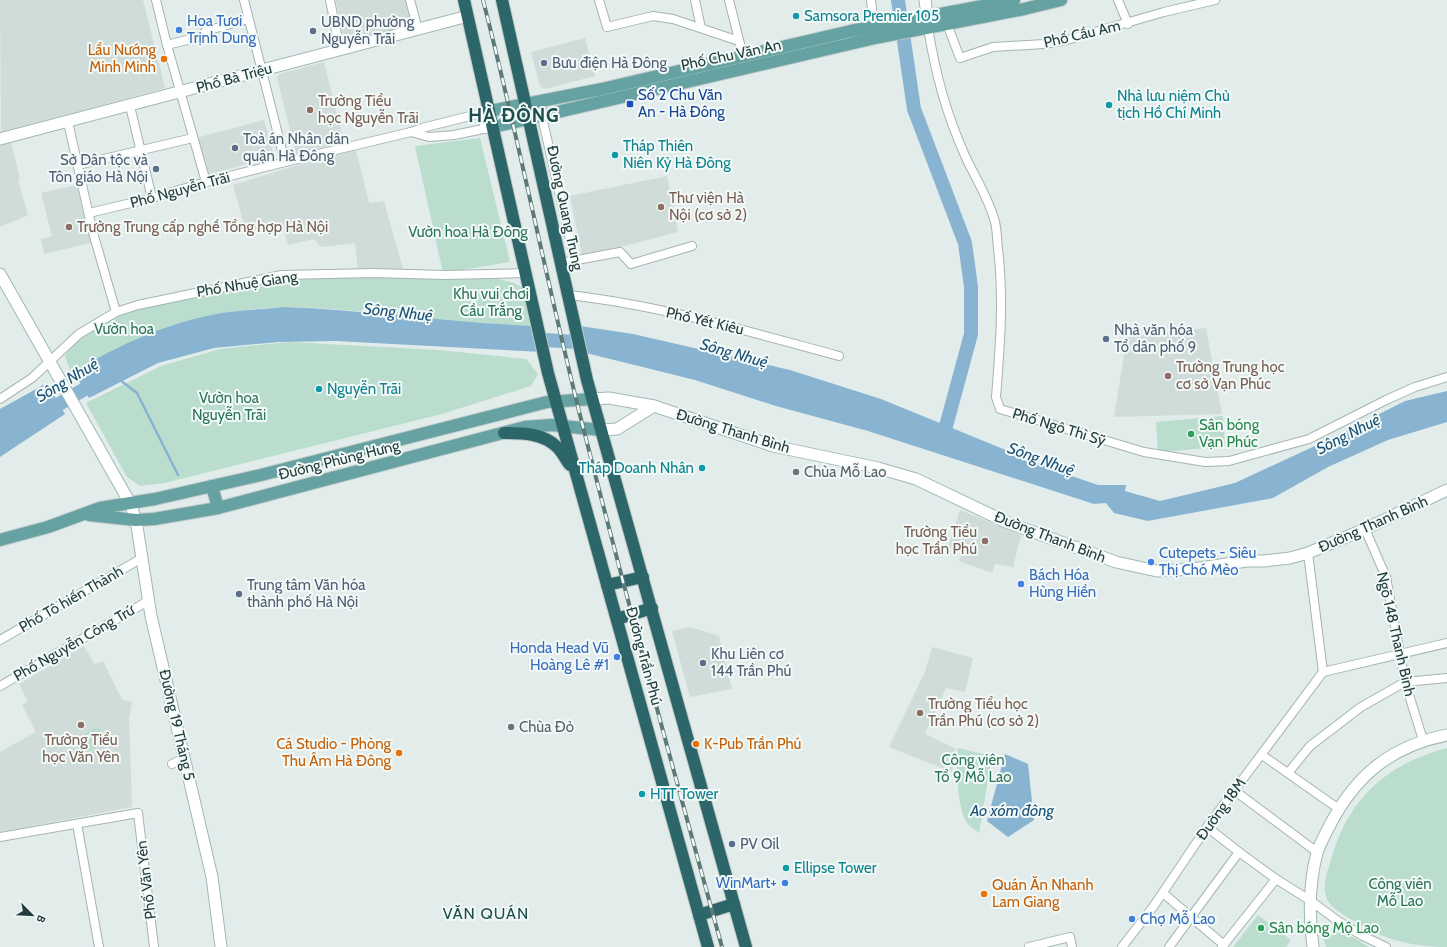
<svg xmlns="http://www.w3.org/2000/svg" width="1447" height="947" font-family="Cabin,sans-serif">
  <rect width="100%" height="100%" fill="#e2ecea"/>
  <g fill="#d0dcd9">
    <path d="M0 0H143L165 88 1 133Z"/>
    <path d="M336 0H407L413 27 345 45Z"/>
    <path d="M585 38 595 76 545 89 540 86 531 52Z"/>
    <path d="M324 62 344 142 296 154 277 78 279 74Z"/>
    <path d="M264 120 274 157 206 175 196 138Z"/>
    <path d="M11 141 20 179 18 180 28 215 0 227V145Z"/>
    <path d="M356 150 369 203 384 201 403 269 358 271 355 243 321 247 314 239 288 245 282 223 246 232 233 185 298 165Z"/>
    <path d="M667 176 678 232 609 250 582 255 570 196Z"/>
    <path d="M77 185 91 243 44 254 41 239 52 236 41 193Z"/>
    <path d="M1206 328 1222 414 1114 417 1127 337Z"/>
    <path d="M960 510 1021 535 1013 567 995 564 992 573 959 561 962 551 948 547Z"/>
    <path d="M690 627 719 636 732 689 690 697 672 631Z"/>
    <path d="M84 646 94 664 103 661 122 700 132 702 129 718 132 807 0 832V752L36 732 22 705 28 702 19 684Z"/>
    <path d="M932 647 973 658 965 692 946 688 925 734 956 749 952 772 889 747 925 672Z"/>
  </g>
  <g fill="#baddcd">
    <path d="M480 138 510 262 443 273 415 146Z"/>
    <path d="M374 274 500 279C506 281 513 282 518 285 530 292 534 315 529 326 515 326 501 327 487 326 413 320 338 304 264 308 194 313 131 341 71 373L65 356 79 336 117 314 139 306 282 277Z"/>
    <path d="M289 342 439 350 526 359 538 374 531 386 442 414 165 483 140 486 127 477 86 403 161 366 220 349Z"/>
    <path d="M1223 416 1225 447 1158 452 1156 422Z"/>
    <path d="M99 726 107 742 81 755 73 740Z"/>
    <path d="M958 748 992 756 979 833C976 830 970 827 967 823 957 808 956 766 958 748Z"/>
    <path d="M1447 748V947C1408 947 1380 938 1347 917 1338 911 1329 906 1326 896 1322 884 1328 871 1331 860 1348 799 1386 764 1447 748Z"/>
    <path d="M1258 915 1291 940 1286 947H1233Z"/>
    <path d="M1338 928 1369 947H1326L1323 938Z"/>
  </g>
  <g fill="#89b4d1">
    <path d="M283 307C368 310 451 323 536 326L542 352 336 341 279 342 214 348 158 363 89 398 74 372C115 347 160 326 207 316 231 310 258 310 283 307Z"/>
    <path d="M580 326 633 334 790 370 881 399 1057 471 1098 485H1126L1125 491 1160 501 1235 483 1332 438 1405 401 1447 391V422L1388 440 1328 467 1273 498 1148 521 1114 513 1106 503 1094 504 868 431 776 406 695 380 586 353Z"/>
    <path d="M47 383 65 414 0 457V409Z"/>
    <path d="M1005 754 1028 764 1034 820 1008 837 987 821Z"/>
  </g>
  <g fill="none" stroke-linecap="round" stroke-linejoin="round">
    <path stroke="#89b4d1" stroke-width="2.5" d="M120 380 137 393 178 475"/>
    <g stroke="#89b4d1" stroke-width="14">
      <path d="M898 0 914 109 965 243 971 287V334L942 441"/>
      <path d="M529 339 592 343"/>
      <path d="M44 413 100 380"/>
    </g>
    <g stroke="#a5b4b3" stroke-width="10">
      <g id="street">
        <path d="M156 0 167 45 206 182"/>
        <path d="M244 0 285 162"/>
        <path d="M330 0 340 50"/>
        <path d="M410 0 418 30"/>
        <path d="M599 0 607 27 653 16 673 19 739 41"/>
        <path d="M695 0 701 28"/>
        <path d="M729 0 743 56"/>
        <path d="M871 0 874 26"/>
        <path d="M1118 0 1128 24"/>
        <path d="M947 24 960 58 993 47 1044 44 1067 40 1164 12 1215 0"/>
        <path d="M928 28C936 76 946 113 966 158 976 179 989 199 995 222 997 230 997 240 998 249 1004 298 1000 347 996 397L1000 409 1144 452 1205 462 1229 461 1309 439 1386 400 1415 387 1447 377"/>
        <path d="M167 45 199 37 206 31 248 19"/>
        <path d="M130 106 152 198"/>
        <path d="M481 113 485 129"/>
        <path d="M542 117 575 261"/>
        <path d="M68 122 92 229 116 312"/>
        <path d="M411 132 429 137 454 135 493 127"/>
        <path d="M78 165 193 138"/>
        <path d="M89 213 152 198 206 182 285 162 411 132 422 128 490 111"/>
        <path d="M561 263 620 252 631 264 692 246"/>
        <path d="M568 295C660 305 750 332 839 356"/>
        <path d="M0 399 32 378 79 334 116 312 138 305 282 275 374 273 445 275 526 273"/>
        <path d="M1365 529 1386 577 1405 682 1423 740"/>
        <path d="M1308 553 1323 672"/>
        <path d="M0 640 142 558"/>
        <path d="M1323 672 1447 643"/>
        <path d="M0 686 148 601"/>
        <path d="M1262 755 1339 809"/>
        <path d="M172 764 185 758"/>
        <path d="M1288 773 1310 746 1361 707 1405 682 1447 678"/>
        <path d="M1235 791 1317 852"/>
        <path d="M77 824 99 947"/>
        <path d="M1207 827 1239 852 1276 879 1311 901 1338 921 1363 936 1386 947"/>
        <path d="M0 837 138 813 154 947"/>
        <path d="M1163 893 1224 945"/>
        <path d="M1029 947 1070 937 1072 947"/>
        <path d="M1122 947 1153 907 1207 827 1323 672"/>
        <path d="M1169 947 1239 852"/>
        <path d="M1222 947 1276 879"/>
      </g>
    </g>
    <g stroke="#a0b8b5" stroke-width="13">
      <g id="secondary">
        <path d="M925 0 927 15"/>
        <path d="M0 139 468 16"/>
        <path d="M0 274 130 503 136 520 151 616 212 877 221 947"/>
        <path d="M592 399 609 398 654 406 773 446 878 468 916 479 1006 522 1116 562 1157 571 1193 569 1247 561H1264L1290 558 1308 553 1365 529 1447 490"/>
        <path d="M601 430 617 429 654 406"/>
        <path d="M1313 947C1309 917 1309 883 1317 853 1320 843 1326 833 1331 823 1357 774 1392 746 1447 735"/>
      </g>
    </g>
    <g stroke="#c1c9c9" stroke-width="14">
      <g id="primary">
        <path d="M490 111 602 89 851 31 1014 0"/>
        <path d="M493 127 875 38 1024 9 1061 0"/>
        <path d="M212 486 218 508"/>
        <path d="M89 515 136 520 154 519 218 508 525 427 552 425 601 430"/>
        <path d="M0 540 48 527 100 508 155 499 261 475 547 402 592 399"/>
      </g>
    </g>
    <g stroke="#c1c9c9" stroke-width="14">
      <g id="highway">
        <path d="M464 0 548 373 708 947"/>
        <path d="M502 0 587 380 746 947"/>
        <path d="M504 433C522 433 543 433 557 447 562 451 565 459 570 465"/>
        <path d="M607 585 643 577"/>
        <path d="M617 619 652 608"/>
        <path d="M699 915 734 904"/>
      </g>
    </g>
    <use href="#street" stroke="#fff" stroke-width="8"/>
    <use href="#secondary" stroke="#fff" stroke-width="11"/>
    <use href="#primary" stroke="#66a2a2" stroke-width="12"/>
    <use href="#highway" stroke="#2d6669" stroke-width="12"/>
    <g stroke="#5c7978" stroke-width="4">
      <path id="rail" d="M483 0C518 136 545 274 579 411 624 590 673 769 722 947"/>
    </g>
    <use href="#rail" stroke="#f2f9f7" stroke-width="2.5" stroke-dasharray="8" stroke-linecap="butt"/>
  </g>
  <g fill="#0f9aa8" stroke="#f2f9f7" stroke-width="1.5">
    <circle cx="796" cy="16" r="4"/>
    <circle cx="1109" cy="105" r="4"/>
    <circle cx="615" cy="155" r="4"/>
    <circle cx="319" cy="389" r="4"/>
    <circle cx="702" cy="468" r="4"/>
    <circle cx="642" cy="794" r="4"/>
    <circle cx="786" cy="868" r="4"/>
  </g>
  <g fill="#3f7fe0" stroke="#f2f9f7" stroke-width="1.5">
    <circle cx="179" cy="30" r="4"/>
    <circle cx="1151" cy="562" r="4"/>
    <circle cx="1021" cy="584" r="4"/>
    <circle cx="617" cy="657" r="4"/>
    <circle cx="785" cy="883" r="4"/>
    <circle cx="1132" cy="919" r="4"/>
  </g>
  <g fill="#5c6f8a" stroke="#f2f9f7" stroke-width="1.5">
    <circle cx="313" cy="31" r="4"/>
    <circle cx="544" cy="63" r="4"/>
    <circle cx="235" cy="148" r="4"/>
    <circle cx="156" cy="169" r="4"/>
    <circle cx="1106" cy="339" r="4"/>
    <circle cx="239" cy="594" r="4"/>
    <circle cx="703" cy="663" r="4"/>
    <circle cx="732" cy="844" r="4"/>
  </g>
  <g fill="#e8710a" stroke="#f2f9f7" stroke-width="1.5">
    <circle cx="164" cy="59" r="4"/>
    <circle cx="696" cy="744" r="4"/>
    <circle cx="399" cy="753" r="4"/>
    <circle cx="984" cy="894" r="4"/>
  </g>
  <rect fill="#1a4fb4" stroke="#f2f9f7" stroke-width="1.5" x="626" y="100" width="8" height="8" rx="2"/>
  <g fill="#8d6e63" stroke="#f2f9f7" stroke-width="1.5">
    <circle cx="310" cy="110" r="4"/>
    <circle cx="661" cy="207" r="4"/>
    <circle cx="69" cy="227" r="4"/>
    <circle cx="1168" cy="376" r="4"/>
    <circle cx="985" cy="541" r="4"/>
    <circle cx="920" cy="713" r="4"/>
    <circle cx="81" cy="725" r="4"/>
  </g>
  <g fill="#2e9e5b" stroke="#f2f9f7" stroke-width="1.5">
    <circle cx="1191" cy="434" r="4"/>
    <circle cx="1261" cy="928" r="4"/>
  </g>
  <g fill="#6b7280" stroke="#f2f9f7" stroke-width="1.5">
    <circle cx="796" cy="472" r="4"/>
    <circle cx="511" cy="727" r="4"/>
  </g>
  <g text-anchor="middle" dominant-baseline="central" stroke-width="4" stroke-linejoin="round" paint-order="stroke">
    <g font-size="15" fill="#0d838f" stroke="#f2f9f7" text-anchor="start">
      <text x="804" y="16">Samsora Premier 105</text>
      <text x="1117" y="96">Nhà lưu niệm Chủ<tspan x="1117" dy="17">tịch Hồ Chí Minh</tspan></text>
      <text x="623" y="146">Tháp Thiên<tspan x="623" dy="17">Niên Kỷ Hà Đông</tspan></text>
      <text x="327" y="389">Nguyễn Trãi</text>
      <text x="694" y="468" text-anchor="end">Tháp Doanh Nhân</text>
      <text x="650" y="794">HTT Tower</text>
      <text x="794" y="868">Ellipse Tower</text>
    </g>
    <g font-size="15" fill="#366cbe" stroke="#f2f9f7" text-anchor="start">
      <text x="187" y="21">Hoa Tươi<tspan x="187" dy="17">Trịnh Dung</tspan></text>
      <text x="1159" y="553">Cutepets - Siêu<tspan x="1159" dy="17">Thị Chó Mèo</tspan></text>
      <text x="1029" y="575">Bách Hóa<tspan x="1029" dy="17">Hùng Hiền</tspan></text>
      <text x="609" y="648" text-anchor="end">Honda Head Vũ<tspan x="609" dy="17">Hoàng Lê #1</tspan></text>
      <text x="777" y="883" text-anchor="end">WinMart+</text>
      <text x="1140" y="919">Chợ Mỗ Lao</text>
    </g>
    <g font-size="15" fill="#4e5e75" stroke="#f2f9f7" text-anchor="start">
      <text x="321" y="22">UBND phường<tspan x="321" dy="17">Nguyễn Trãi</tspan></text>
      <text x="552" y="63">Bưu điện Hà Đông</text>
      <text x="243" y="139">Toà án Nhân dân<tspan x="243" dy="17">quận Hà Đông</tspan></text>
      <text x="148" y="160" text-anchor="end">Sở Dân tộc và<tspan x="148" dy="17">Tôn giáo Hà Nội</tspan></text>
      <text x="1114" y="330">Nhà văn hóa<tspan x="1114" dy="17">Tổ dân phố 9</tspan></text>
      <text x="247" y="585">Trung tâm Văn hóa<tspan x="247" dy="17">thành phố Hà Nội</tspan></text>
      <text x="711" y="654">Khu Liên cơ<tspan x="711" dy="17">144 Trần Phú</tspan></text>
      <text x="740" y="844">PV Oil</text>
    </g>
    <g font-size="15" fill="#223d3d" stroke="#f2f9f7">
      <text transform="translate(1082 34) rotate(-13)">Phố Cầu Am</text>
      <text transform="translate(731 55) rotate(-12)">Phố Chu Văn An</text>
      <text transform="translate(234 78) rotate(-15)">Phố Bà Triệu</text>
      <text transform="translate(180 190) rotate(-15)">Phố Nguyễn Trãi</text>
      <text transform="translate(565 208) rotate(78)">Đường Quang Trung</text>
      <text transform="translate(247 284) rotate(-9)">Phố Nhuệ Giang</text>
      <text transform="translate(705 321) rotate(13)">Phố Yết Kiêu</text>
      <text transform="translate(1059 427) rotate(17)">Phố Ngô Thì Sỹ</text>
      <text transform="translate(733 431) rotate(17)">Đường Thanh Bình</text>
      <text transform="translate(339 460) rotate(-14)">Đường Phùng Hưng</text>
      <text transform="translate(1373 524) rotate(-24)">Đường Thanh Bình</text>
      <text transform="translate(1050 537) rotate(21)">Đường Thanh Bình</text>
      <text transform="translate(71 599) rotate(-30)">Phố Tô hiến Thành</text>
      <text transform="translate(1396 634) rotate(77)">Ngõ 148 Thanh Bình</text>
      <text transform="translate(74 643) rotate(-30)">Phố Nguyễn Công Trứ</text>
      <text transform="translate(644 656) rotate(75)">Đường Trần Phú</text>
      <text transform="translate(177 725) rotate(77)">Đường 19 Tháng 5</text>
      <text transform="translate(1221 809) rotate(-54)">Đường 18M</text>
      <text transform="translate(146 880) rotate(-97)">Phố Văn Yên</text>
    </g>
    <g font-size="15" fill="#c56008" stroke="#f2f9f7" text-anchor="end">
      <text x="156" y="50">Lẩu Nướng<tspan x="156" dy="17">Minh Minh</tspan></text>
      <text x="391" y="744">Cá Studio - Phòng<tspan x="391" dy="17">Thu Âm Hà Đông</tspan></text>
      <text x="704" y="744" text-anchor="start">K-Pub Trần Phú</text>
      <text x="992" y="885" text-anchor="start">Quán Ăn Nhanh<tspan x="992" dy="17">Lam Giang</tspan></text>
    </g>
    <g font-size="15" fill="#164399" stroke="#f2f9f7" text-anchor="start">
      <text x="638" y="95">Số 2 Chu Văn<tspan x="638" dy="17">An - Hà Đông</tspan></text>
    </g>
    <g font-size="15" fill="#785e54" stroke="#f2f9f7" text-anchor="start">
      <text x="318" y="101">Trường Tiểu<tspan x="318" dy="17">học Nguyễn Trãi</tspan></text>
      <text x="669" y="198">Thư viện Hà<tspan x="669" dy="17">Nội (cơ sở 2)</tspan></text>
      <text x="77" y="227">Trường Trung cấp nghề Tổng hợp Hà Nội</text>
      <text x="1176" y="367">Trường Trung học<tspan x="1176" dy="17">cơ sở Vạn Phúc</tspan></text>
      <text x="977" y="532" text-anchor="end">Trường Tiểu<tspan x="977" dy="17">học Trần Phú</tspan></text>
      <text x="928" y="704">Trường Tiểu học<tspan x="928" dy="17">Trần Phú (cơ sở 2)</tspan></text>
      <text x="81" y="740" text-anchor="middle">Trường Tiểu<tspan x="81" dy="17">học Văn Yên</tspan></text>
    </g>
    <g font-size="15" fill="#2c745a" stroke="#f2f9f7">
      <text x="468" y="232">Vườn hoa Hà Đông</text>
      <text x="491" y="294">Khu vui chơi<tspan x="491" dy="17">Cầu Trắng</tspan></text>
      <text x="124" y="329">Vườn hoa</text>
      <text x="229" y="398">Vườn hoa<tspan x="229" dy="17">Nguyễn Trãi</tspan></text>
      <text x="973" y="760">Công viên<tspan x="973" dy="17">Tổ 9 Mỗ Lao</tspan></text>
      <text x="1400" y="884">Công viên<tspan x="1400" dy="17">Mỗ Lao</tspan></text>
    </g>
    <g font-size="15" fill="#27864d" stroke="#f2f9f7" text-anchor="start">
      <text x="1199" y="425">Sân bóng<tspan x="1199" dy="17">Vạn Phúc</tspan></text>
      <text x="1269" y="928">Sân bóng Mộ Lao</text>
    </g>
    <g font-size="15" fill="#5b616d" stroke="#f2f9f7" text-anchor="start">
      <text x="804" y="472">Chùa Mỗ Lao</text>
      <text x="519" y="727">Chùa Đỏ</text>
    </g>
    <g font-size="16" font-style="italic" fill="#1b5179" stroke="#f2f9f7">
      <text transform="translate(398 312) rotate(6)">Sông Nhuệ</text>
      <text transform="translate(734 353) rotate(16)">Sông Nhuệ</text>
      <text transform="translate(67 380) rotate(-31)">Sông Nhuệ</text>
      <text transform="translate(1348 434) rotate(-27)">Sông Nhuệ</text>
      <text transform="translate(1041 459) rotate(20)">Sông Nhuệ</text>
      <text x="1012" y="810">Ao xóm đông</text>
    </g>
    <g font-size="16" letter-spacing="1" fill="#1d4e4f" stroke="#f2f9f7">
      <text x="486" y="913">VĂN QUÁN</text>
    </g>
    <g font-size="19" font-weight="bold" letter-spacing="1" fill="#1d4e4f" stroke="#f2f9f7">
      <text x="514" y="115">HÀ ĐÔNG</text>
    </g>
  </g>
  <g transform="translate(32 915) rotate(114)" stroke="#f2f9f7" stroke-width="3" paint-order="stroke">
  <path d="M0-3L7 15L0 10L-7 15Z" fill="#223d3d"/>
  <text y="-6" font-size="11" font-weight="bold" text-anchor="middle" fill="#223d3d">B</text>
  </g>
</svg>
